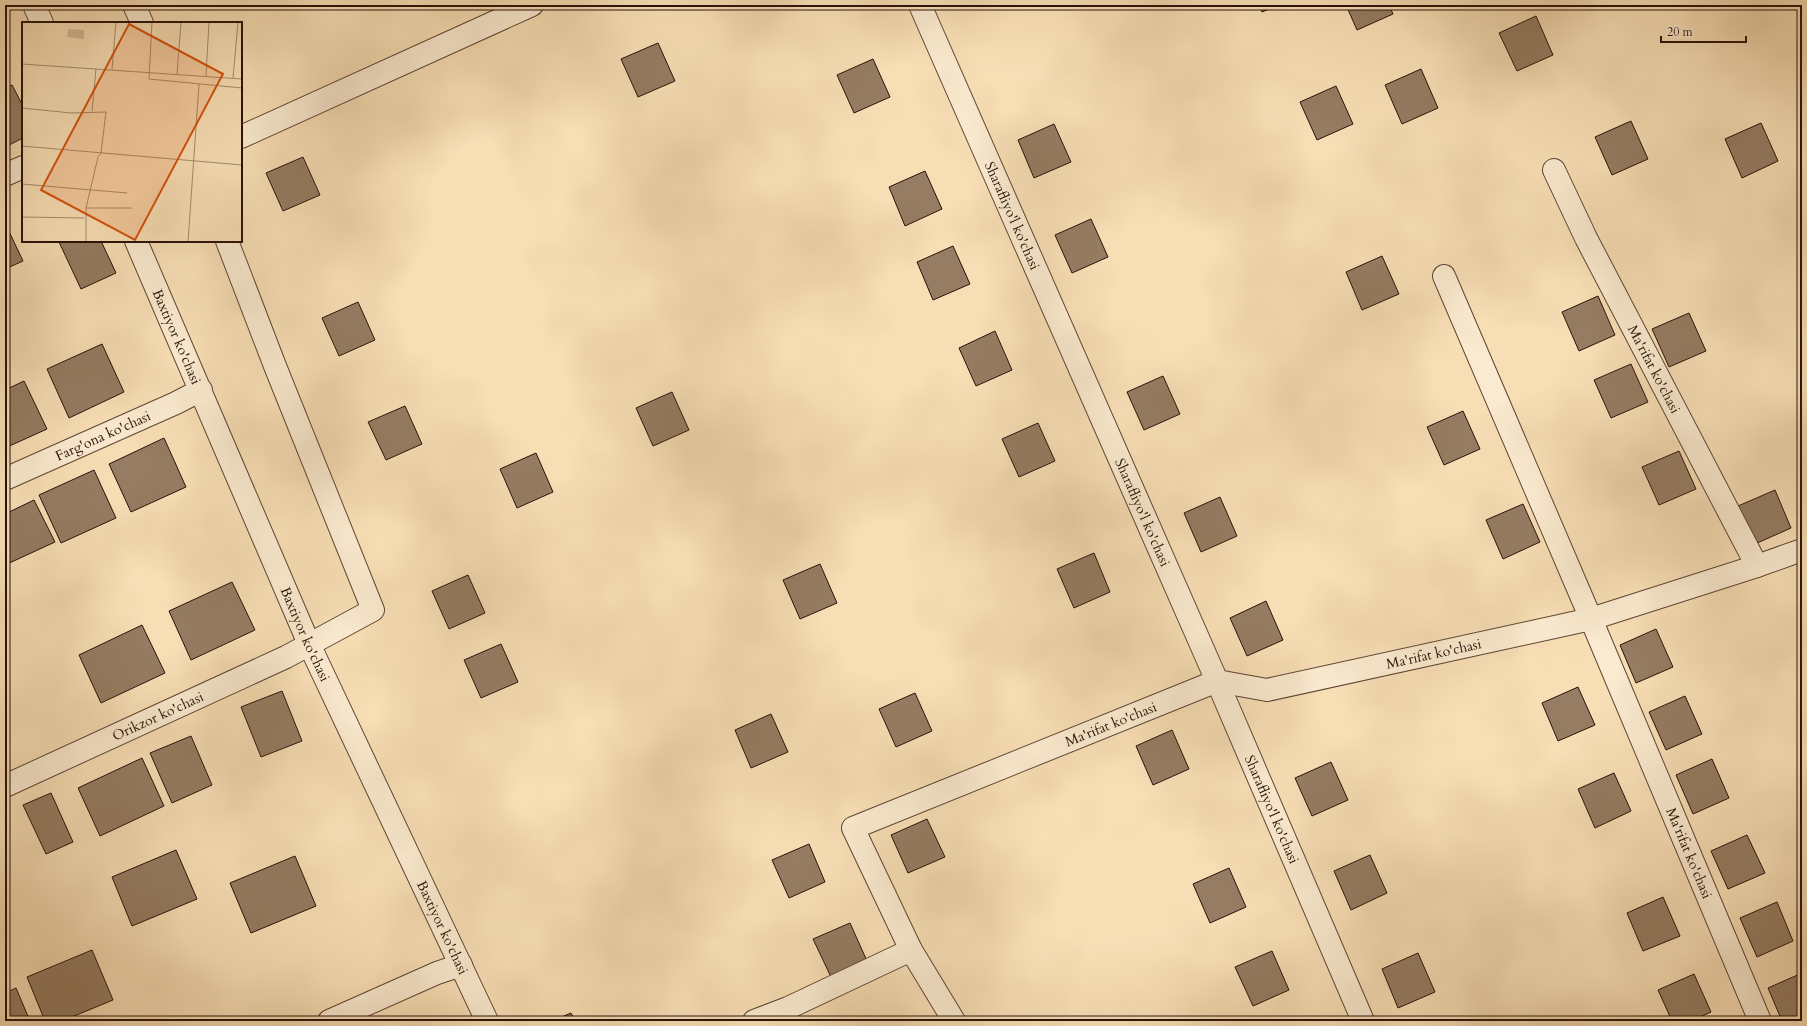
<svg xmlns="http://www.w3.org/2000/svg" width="1807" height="1026" font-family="Cardo,serif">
  <rect width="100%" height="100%" fill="#f8deb5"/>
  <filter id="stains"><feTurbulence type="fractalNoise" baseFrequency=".005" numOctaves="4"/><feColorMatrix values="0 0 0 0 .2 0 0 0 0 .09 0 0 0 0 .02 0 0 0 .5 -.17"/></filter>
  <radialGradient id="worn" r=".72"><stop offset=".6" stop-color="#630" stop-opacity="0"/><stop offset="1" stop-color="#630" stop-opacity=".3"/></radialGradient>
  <g fill="#957c62" stroke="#291209">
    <path d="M1259 5H1279L1262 12Z"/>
    <path d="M1346 5H1389L1393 14 1357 30Z"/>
    <path d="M1536 16 1553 55 1517 71 1499 33Z"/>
    <path d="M658 43 675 81 638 97 621 59Z"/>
    <path d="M873 59 890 97 854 113 837 75Z"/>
    <path d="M1421 69 1438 108 1402 124 1385 85Z"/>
    <path d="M12 85 23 106V138L5 147V88Z"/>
    <path d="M1336 86 1353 124 1317 140 1300 102Z"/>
    <path d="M1631 121 1648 159 1612 175 1595 137Z"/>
    <path d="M1761 123 1778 161 1742 178 1725 139Z"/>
    <path d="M1054 124 1071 162 1034 178 1018 140Z"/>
    <path d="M303 157 320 195 283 211 266 173Z"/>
    <path d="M925 171 942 209 905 226 889 187Z"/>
    <path d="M1091 219 1108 257 1072 273 1055 235Z"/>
    <path d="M5 223 23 261 5 269Z"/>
    <path d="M62 241H101L116 273 81 289 59 242Z"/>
    <path d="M953 246 970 284 933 300 917 262Z"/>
    <path d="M1382 256 1399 294 1362 310 1346 272Z"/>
    <path d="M1598 296 1615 335 1579 351 1562 312Z"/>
    <path d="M358 302 375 340 339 356 322 318Z"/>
    <path d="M1689 313 1706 351 1669 367 1652 329Z"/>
    <path d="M995 331 1012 370 976 386 959 348Z"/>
    <path d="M102 344 124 392 69 418 47 369Z"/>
    <path d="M1631 364 1648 402 1611 418 1594 380Z"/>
    <path d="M1163 376 1180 414 1144 430 1127 392Z"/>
    <path d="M24 381 47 429 5 448V390Z"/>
    <path d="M672 392 689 430 653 446 636 408Z"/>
    <path d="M405 406 422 444 386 460 368 422Z"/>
    <path d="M1463 411 1480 449 1444 465 1427 427Z"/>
    <path d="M1038 423 1055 461 1019 477 1002 439Z"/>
    <path d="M164 438 186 487 131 512 109 464Z"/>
    <path d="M1679 451 1696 489 1659 505 1642 467Z"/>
    <path d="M536 453 553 492 517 508 500 469Z"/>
    <path d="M94 470 116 518 61 543 39 495Z"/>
    <path d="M1775 490 1791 528 1755 544 1738 506Z"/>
    <path d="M1220 497 1237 536 1201 552 1184 513Z"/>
    <path d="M34 500 55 542 5 565V514Z"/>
    <path d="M1523 504 1540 542 1503 559 1486 520Z"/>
    <path d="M1094 553 1110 592 1074 608 1057 569Z"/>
    <path d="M820 564 837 603 800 619 783 580Z"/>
    <path d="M468 575 485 613 449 629 432 591Z"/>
    <path d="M232 582 255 630 191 660 169 611Z"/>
    <path d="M1266 601 1283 640 1247 656 1230 618Z"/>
    <path d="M142 625 165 673 101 703 79 655Z"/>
    <path d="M1656 629 1673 667 1636 683 1620 645Z"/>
    <path d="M501 644 518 682 481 698 464 660Z"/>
    <path d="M1578 687 1595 725 1558 741 1542 703Z"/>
    <path d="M282 691 302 741 261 757 241 707Z"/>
    <path d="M915 693 932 731 896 747 879 709Z"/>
    <path d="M1685 696 1702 734 1666 750 1649 712Z"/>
    <path d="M771 714 788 752 751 768 735 730Z"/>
    <path d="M1172 730 1189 769 1153 785 1136 746Z"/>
    <path d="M191 736 212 785 172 803 150 753Z"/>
    <path d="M142 758 164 806 100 836 78 788Z"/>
    <path d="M1712 759 1729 798 1693 814 1676 775Z"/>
    <path d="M1331 762 1348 800 1312 816 1295 778Z"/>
    <path d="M1614 773 1631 811 1595 828 1578 789Z"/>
    <path d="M51 793 73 842 46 854 23 805Z"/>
    <path d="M927 819 945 857 908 873 891 835Z"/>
    <path d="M1747 835 1765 873 1728 889 1711 851Z"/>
    <path d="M809 844 825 882 789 898 772 860Z"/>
    <path d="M176 850 197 899 132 926 112 877Z"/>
    <path d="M1370 855 1387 893 1351 910 1334 871Z"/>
    <path d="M295 856 316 906 251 933 230 883Z"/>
    <path d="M1229 868 1246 907 1210 923 1193 884Z"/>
    <path d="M1663 897 1680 936 1643 951 1627 913Z"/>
    <path d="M1777 902 1793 941 1757 957 1740 918Z"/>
    <path d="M850 923 867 961 831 977 813 939Z"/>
    <path d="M92 950 113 1000 62 1021H45L27 977Z"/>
    <path d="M1272 951 1289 990 1253 1006 1235 967Z"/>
    <path d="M1418 953 1435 992 1398 1008 1382 969Z"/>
    <path d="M1802 973V1019L1797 1021H1782L1768 988Z"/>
    <path d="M1694 974 1711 1012 1691 1021H1672L1658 990Z"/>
    <path d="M16 988 30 1021H5V993Z"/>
    <path d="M571 1013 575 1021H552Z"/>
  </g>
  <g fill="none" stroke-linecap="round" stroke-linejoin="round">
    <g stroke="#5d4534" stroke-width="24">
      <g id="minor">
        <path d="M34 5 42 23"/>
        <path d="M134 5 142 23"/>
        <path id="s1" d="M920 5 1217 681 1363 1021"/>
        <path d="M241 137 532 5"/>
        <path id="s2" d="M1554 170 1586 238 1757 566"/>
        <path d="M5 175 23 167"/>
        <path id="s3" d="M136 241 309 644 487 1021"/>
        <path id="s4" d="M1444 276 1591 619 1760 1021"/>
        <path id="s5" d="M5 479 176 403 201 390"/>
        <path id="s6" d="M5 786 286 657 373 610 275 366 227 241"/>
        <path d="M329 1021 437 973 461 965"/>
        <path d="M754 1021 788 1008 911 950"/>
        <path id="s7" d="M954 1021 911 950 853 828 1217 681 1267 690 1591 619 1757 566 1802 550"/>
      </g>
    </g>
    <use href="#minor" stroke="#faeacf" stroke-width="22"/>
  </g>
  <g text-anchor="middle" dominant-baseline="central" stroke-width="3" stroke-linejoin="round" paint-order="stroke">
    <g font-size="14" fill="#291209" stroke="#faeacf">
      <text stroke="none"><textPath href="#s1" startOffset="230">Sharafliyo'l ko'chasi</textPath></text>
      <text stroke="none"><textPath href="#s3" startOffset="104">Baxtiyor ko'chasi</textPath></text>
      <text stroke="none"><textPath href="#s2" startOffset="223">Ma'rifat ko'chasi</textPath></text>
      <text stroke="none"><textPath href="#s5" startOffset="107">Farg'ona ko'chasi</textPath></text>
      <text stroke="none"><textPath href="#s1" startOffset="554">Sharafliyo'l ko'chasi</textPath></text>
      <text stroke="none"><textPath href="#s3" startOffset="428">Baxtiyor ko'chasi</textPath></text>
      <text stroke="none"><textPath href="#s7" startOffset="832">Ma'rifat ko'chasi</textPath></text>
      <text stroke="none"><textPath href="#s6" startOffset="168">Orikzor ko'chasi</textPath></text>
      <text stroke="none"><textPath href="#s7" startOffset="496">Ma'rifat ko'chasi</textPath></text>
      <text stroke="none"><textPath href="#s1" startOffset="878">Sharafliyo'l ko'chasi</textPath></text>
      <text stroke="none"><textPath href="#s4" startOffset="627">Ma'rifat ko'chasi</textPath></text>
      <text stroke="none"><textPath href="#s3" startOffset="752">Baxtiyor ko'chasi</textPath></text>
    </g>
  </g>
  <g transform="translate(22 22)">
    <rect width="220" height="220" fill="#f8deb5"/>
    <path d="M46 7 62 8V17L45 15Z" fill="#d5bb98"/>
    <path fill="none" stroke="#a58c70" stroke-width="1" d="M130 0 127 57 220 66M0 42 220 57M90 47 94 0M155 52 159 0M184 54 187 0M211 56 216 0M0 86 49 91 84 90 79 131 76 135 64 186V220M70 89 74 47M0 124 220 143M0 162 105 171M64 186H110M0 195 62 196M166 220 177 62"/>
    <path fill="#d5520c" fill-opacity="0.15" stroke="#d5520c" stroke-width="2" d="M107 2 201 52 113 218 19 168Z"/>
    <rect width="220" height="220" fill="none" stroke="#291209" stroke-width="2"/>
  </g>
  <rect width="1807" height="1026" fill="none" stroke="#f8deb5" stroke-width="20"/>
  <rect x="6" y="6" width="1795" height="1014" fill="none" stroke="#291209" stroke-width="2"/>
  <rect x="10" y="10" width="1787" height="1006" fill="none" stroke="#291209"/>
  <path d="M1661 36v6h85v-6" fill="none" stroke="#291209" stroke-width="2"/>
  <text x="1667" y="36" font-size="12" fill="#291209" stroke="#faeacf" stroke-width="3" paint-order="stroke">20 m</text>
  <rect width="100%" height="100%" filter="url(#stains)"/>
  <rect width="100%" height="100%" fill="url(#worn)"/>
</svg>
